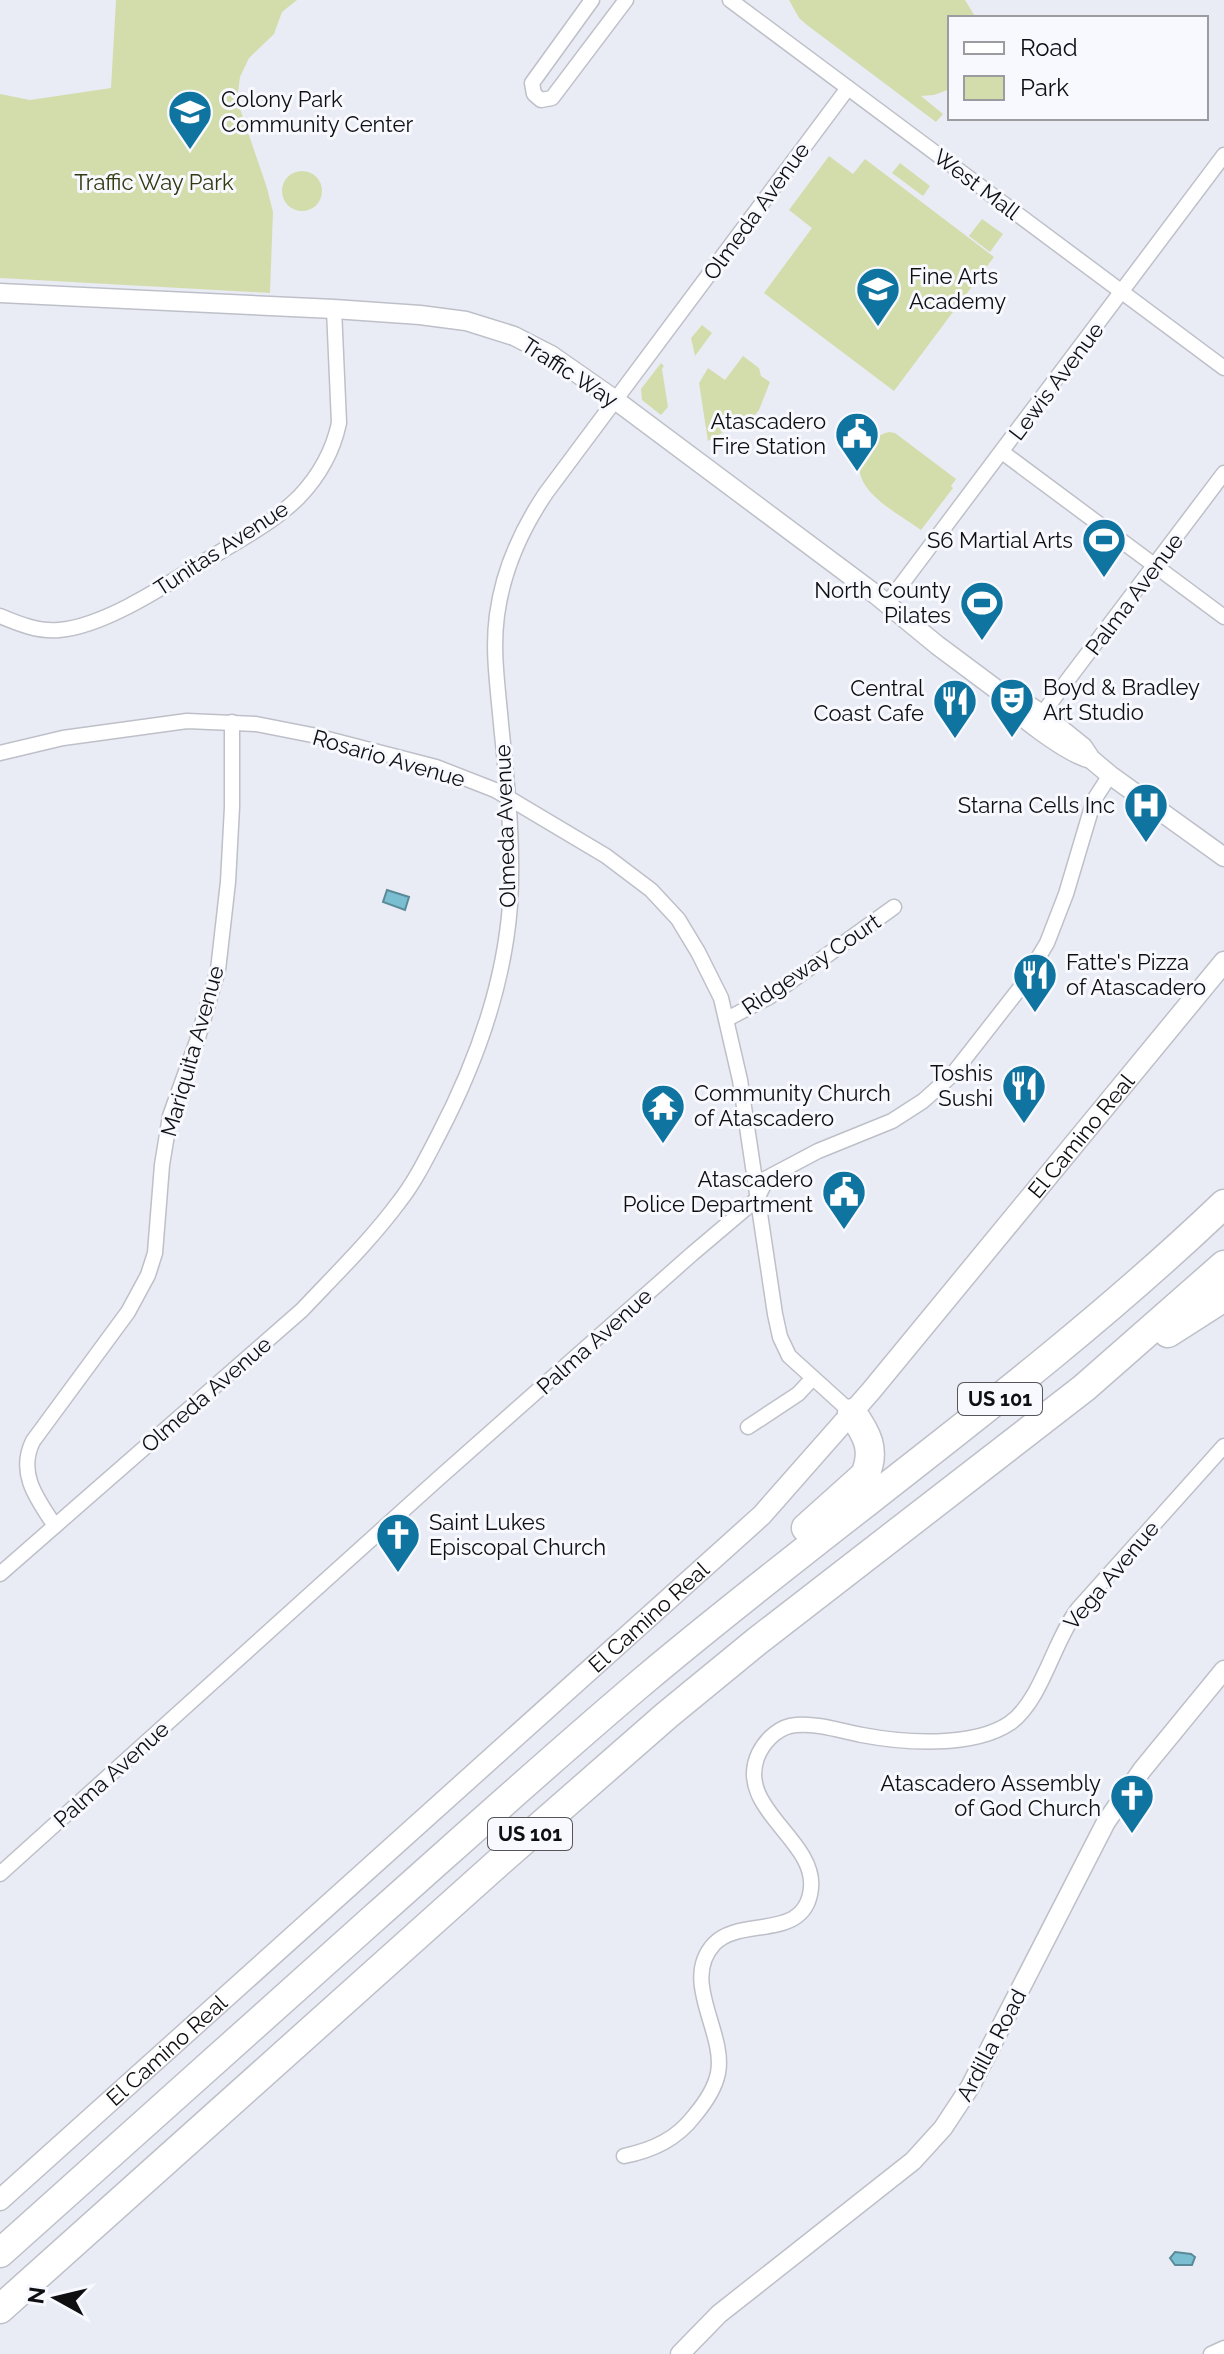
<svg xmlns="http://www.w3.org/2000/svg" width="1224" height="2354" font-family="Raleway,sans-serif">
  <rect width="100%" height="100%" fill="#e9ecf5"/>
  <g fill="#d3ddac">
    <path d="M116 0H297L282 12 274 34 249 58 240 77 237 100 267 188 273 212 270 293 0 278V94L30 100 111 88Z"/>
    <path d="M789 0H965L976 18H950V89L934 95 921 96 943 114 936 122 807 25 799 18Z"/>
    <path d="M829 156 853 174 865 159 994 257 894 391 764 293 812 228 789 210Z"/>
    <path d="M900 163 930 186 923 196 892 173Z"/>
    <circle cx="302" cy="191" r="20"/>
    <path d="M982 219 1003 234 990 252 969 236Z"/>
    <path d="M702 325 712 333 695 356 691 338Z"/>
    <path d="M743 356 759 368 761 376 770 382 759 410 747 425 732 427 708 441 699 383 708 368 725 380Z"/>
    <path d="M661 363 664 366 662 369 668 407 661 415 642 400 641 389Z"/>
    <path d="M889 432 895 433 956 479 951 486 953 488 921 530C898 513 842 486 865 452 872 442 876 435 889 432Z"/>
  </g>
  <g fill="#7abed2" stroke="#5a8a98" stroke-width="2">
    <path d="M387 890 409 897 405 910 383 902Z"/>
    <path d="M1175 2252 1191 2254 1195 2257 1192 2265H1175L1170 2258Z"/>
  </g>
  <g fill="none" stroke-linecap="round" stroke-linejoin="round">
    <g stroke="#bec0c9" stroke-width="17">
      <g id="minor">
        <path d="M592 0 532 83 534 94 541 100 552 98 626 0"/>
        <path d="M730 0 1224 368"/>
        <path d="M1002 452 1224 617"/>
        <path d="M886 605 1224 155"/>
        <path d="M0 616C19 624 39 632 59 630 107 626 172 581 213 556 242 539 275 521 299 497 319 476 333 451 339 423L334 309"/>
        <path d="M1042 714 1224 473"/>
        <path d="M0 753 63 738 187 721 256 724 312 735 436 767 495 790 606 856 651 890 678 919 698 952 721 998 740 1080 775 1314 780 1337 789 1356 852 1413"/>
        <path d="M727 1019 769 997 894 907"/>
        <path d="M748 1427 798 1394 813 1378"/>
        <path d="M55 1526C37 1499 17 1473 33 1441L128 1312 148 1275 155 1253 162 1165 170 1116 197 1041 218 970 228 882 232 807V722"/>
        <path d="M0 1574 302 1310C335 1275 370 1241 399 1202 415 1182 427 1157 439 1134 476 1063 504 986 510 905 514 845 507 783 501 724 498 688 492 651 497 615 503 570 521 530 546 493L848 88"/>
        <path d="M0 1874 439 1478 692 1254 757 1199 767 1178 818 1151 892 1121 923 1101 952 1075 1020 988 1047 943 1066 894 1094 800 1110 775"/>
        <path d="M624 2156C653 2150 677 2139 695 2115 705 2103 715 2088 718 2073 726 2032 680 1981 714 1944 740 1916 806 1942 811 1888 816 1839 733 1807 759 1753 766 1739 780 1726 796 1725 817 1723 841 1731 862 1735 904 1743 973 1748 1010 1723 1042 1700 1053 1642 1078 1609L1224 1446"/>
        <path d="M1211 2354 1224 2348"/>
      </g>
    </g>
    <g stroke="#bec0c9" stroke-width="21">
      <g id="tertiary">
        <path d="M0 293 334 309 420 315 466 321 514 336 551 355 614 399 875 594 937 645 1000 692C1010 712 1069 754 1091 759"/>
        <path d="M1014 696 1042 714 1083 747 1091 759 1110 775 1224 857"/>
        <path d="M680 2354 719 2314 913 2161 943 2128 970 2087 1106 1822 1142 1770 1224 1670"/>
      </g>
    </g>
    <g stroke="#bec0c9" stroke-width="23">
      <g id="secondary">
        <path id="s1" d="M0 2200 762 1515 871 1391 1224 962"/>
      </g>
    </g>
    <g stroke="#bec0c9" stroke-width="31">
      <g id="motorway">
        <path d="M1168 1333 1224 1297"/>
        <path d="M806 1528 865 1475C876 1450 867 1434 852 1413"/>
        <path d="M0 2253C125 2141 249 2030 374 1918 463 1839 551 1759 642 1682 834 1520 1042 1378 1224 1204"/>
        <path d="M0 2309 499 1862 667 1715 756 1642 1084 1388 1224 1265"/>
      </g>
    </g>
    <use href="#minor" stroke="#fff" stroke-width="14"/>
    <use href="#tertiary" stroke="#fff" stroke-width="18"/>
    <use href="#secondary" stroke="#fff" stroke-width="20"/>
    <use href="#motorway" stroke="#fff" stroke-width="28"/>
  </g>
  <defs>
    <g id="school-pin" transform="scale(2.3)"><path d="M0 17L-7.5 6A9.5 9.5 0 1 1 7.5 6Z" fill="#1074a1" stroke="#f8f9ff"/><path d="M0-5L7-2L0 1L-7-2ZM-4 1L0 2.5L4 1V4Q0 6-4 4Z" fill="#fff"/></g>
    <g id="civic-pin" transform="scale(2.3)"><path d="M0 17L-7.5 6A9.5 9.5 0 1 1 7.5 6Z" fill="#1074a1" stroke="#f8f9ff"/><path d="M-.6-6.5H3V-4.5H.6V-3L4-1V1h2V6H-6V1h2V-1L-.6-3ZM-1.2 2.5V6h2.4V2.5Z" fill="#fff"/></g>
    <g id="stadium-pin" transform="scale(2.3)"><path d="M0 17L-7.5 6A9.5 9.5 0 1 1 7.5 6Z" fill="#1074a1" stroke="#f8f9ff"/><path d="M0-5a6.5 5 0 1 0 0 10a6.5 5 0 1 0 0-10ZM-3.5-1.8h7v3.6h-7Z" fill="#fff"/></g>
    <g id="theatre-pin" transform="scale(2.3)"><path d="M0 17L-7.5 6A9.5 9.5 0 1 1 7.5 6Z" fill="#1074a1" stroke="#f8f9ff"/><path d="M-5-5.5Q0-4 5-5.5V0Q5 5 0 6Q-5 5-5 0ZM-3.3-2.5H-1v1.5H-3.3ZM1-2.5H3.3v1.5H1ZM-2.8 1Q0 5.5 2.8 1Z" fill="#fff"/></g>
    <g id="restaurant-pin" transform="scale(2.3)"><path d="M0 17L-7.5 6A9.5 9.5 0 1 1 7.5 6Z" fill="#1074a1" stroke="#f8f9ff"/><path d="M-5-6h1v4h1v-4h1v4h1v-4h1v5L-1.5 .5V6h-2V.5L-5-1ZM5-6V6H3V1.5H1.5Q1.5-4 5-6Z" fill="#fff"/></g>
    <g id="hospital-pin" transform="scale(2.3)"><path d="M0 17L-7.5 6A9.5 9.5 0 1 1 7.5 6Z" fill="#1074a1" stroke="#f8f9ff"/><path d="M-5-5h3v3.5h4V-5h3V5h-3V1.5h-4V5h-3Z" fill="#fff"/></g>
    <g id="temple-pin" transform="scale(2.3)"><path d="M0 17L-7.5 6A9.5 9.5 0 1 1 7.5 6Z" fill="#1074a1" stroke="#f8f9ff"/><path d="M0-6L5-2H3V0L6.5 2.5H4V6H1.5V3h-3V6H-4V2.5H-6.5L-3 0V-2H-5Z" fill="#fff"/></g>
    <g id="church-pin" transform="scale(2.3)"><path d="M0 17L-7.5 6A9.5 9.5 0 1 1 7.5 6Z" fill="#1074a1" stroke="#f8f9ff"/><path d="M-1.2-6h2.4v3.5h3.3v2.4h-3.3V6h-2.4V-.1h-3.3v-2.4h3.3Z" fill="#fff"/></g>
  </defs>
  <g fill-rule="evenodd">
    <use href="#school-pin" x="190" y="112"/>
    <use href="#school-pin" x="878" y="289"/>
    <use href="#civic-pin" x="857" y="434"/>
    <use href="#stadium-pin" x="1104" y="540"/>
    <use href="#stadium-pin" x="982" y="603"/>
    <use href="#theatre-pin" x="1012" y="700"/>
    <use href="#restaurant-pin" x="955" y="701"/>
    <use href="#hospital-pin" x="1146" y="805"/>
    <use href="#restaurant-pin" x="1035" y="975"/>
    <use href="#restaurant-pin" x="1024" y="1086"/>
    <use href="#temple-pin" x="663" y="1106"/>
    <use href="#civic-pin" x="844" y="1192"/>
    <use href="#church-pin" x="398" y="1535"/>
    <use href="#church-pin" x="1132" y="1796"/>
  </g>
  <g text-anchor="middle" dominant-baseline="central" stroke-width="6" stroke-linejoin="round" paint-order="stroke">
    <g fill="#f8f9ff" stroke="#555559" stroke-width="2">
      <rect x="958" y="1383" width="84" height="32" rx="6"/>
      <rect x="488" y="1818" width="84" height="32" rx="6"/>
    </g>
    <g font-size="20" font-weight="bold" fill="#0f0f12">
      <text x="1000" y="1399">US 101</text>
      <text x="530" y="1834">US 101</text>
    </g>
    <g font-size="22" fill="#0f0f12" stroke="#f8f9ff" text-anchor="end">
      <text x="221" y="99" text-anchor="start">Colony Park<tspan x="221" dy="25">Community Center</tspan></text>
      <text x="909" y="276" text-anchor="start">Fine Arts<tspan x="909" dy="25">Academy</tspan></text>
      <text x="826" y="421">Atascadero<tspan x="826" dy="25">Fire Station</tspan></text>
      <text x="1073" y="540">S6 Martial Arts</text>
      <text x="951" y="590">North County<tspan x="951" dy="25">Pilates</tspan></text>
      <text x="1043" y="687" text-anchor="start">Boyd &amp; Bradley<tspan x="1043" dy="25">Art Studio</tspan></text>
      <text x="924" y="688">Central<tspan x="924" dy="25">Coast Cafe</tspan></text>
      <text x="1115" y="805">Starna Cells Inc</text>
      <text x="1066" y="962" text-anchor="start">Fatte's Pizza<tspan x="1066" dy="25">of Atascadero</tspan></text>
      <text x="993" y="1073">Toshis<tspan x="993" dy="25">Sushi</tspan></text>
      <text x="694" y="1093" text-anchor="start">Community Church<tspan x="694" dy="25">of Atascadero</tspan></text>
      <text x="813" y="1179">Atascadero<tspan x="813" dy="25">Police Department</tspan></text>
      <text x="429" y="1522" text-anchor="start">Saint Lukes<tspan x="429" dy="25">Episcopal Church</tspan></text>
      <text x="1101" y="1783">Atascadero Assembly<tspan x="1101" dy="25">of God Church</tspan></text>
    </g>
    <g font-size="22" fill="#32380f" stroke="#f8f9ff">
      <text x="154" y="182">Traffic Way Park</text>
    </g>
    <g font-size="22" fill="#0f0f12" stroke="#f8f9ff">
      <text transform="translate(977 184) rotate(37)">West Mall</text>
      <text transform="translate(756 211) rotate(-54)">Olmeda Avenue</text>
      <text transform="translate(570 372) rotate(33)">Traffic Way</text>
      <text transform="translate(1056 381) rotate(-53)">Lewis Avenue</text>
      <text transform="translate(221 548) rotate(-33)">Tunitas Avenue</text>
      <text transform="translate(1134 594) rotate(-53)">Palma Avenue</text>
      <text transform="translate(389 758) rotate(16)">Rosario Avenue</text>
      <text transform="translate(505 826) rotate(-92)">Olmeda Avenue</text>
      <text transform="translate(811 964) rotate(-34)">Ridgeway Court</text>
      <text transform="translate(192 1051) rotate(-74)">Mariquita Avenue</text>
      <text stroke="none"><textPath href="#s1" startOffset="1520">El Camino Real</textPath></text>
      <text transform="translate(594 1341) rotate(-42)">Palma Avenue</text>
      <text transform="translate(206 1394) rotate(-41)">Olmeda Avenue</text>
      <text transform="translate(1111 1575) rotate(-50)">Vega Avenue</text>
      <text stroke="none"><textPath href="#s1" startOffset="872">El Camino Real</textPath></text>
      <text transform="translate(111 1774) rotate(-42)">Palma Avenue</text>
      <text transform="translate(991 2045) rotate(-62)">Ardilla Road</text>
      <text stroke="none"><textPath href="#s1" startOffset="224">El Camino Real</textPath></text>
    </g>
  </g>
  <rect x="948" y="16" width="260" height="104" fill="#f8f9ff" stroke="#9b9ba0" stroke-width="2"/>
  <rect x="964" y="42" width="40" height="12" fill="#ffffff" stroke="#9b9ba0" stroke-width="2"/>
  <text x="1020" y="56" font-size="24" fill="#0f0f12">Road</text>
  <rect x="964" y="76" width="40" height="24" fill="#d3ddac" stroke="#9b9ba0" stroke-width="2"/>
  <text x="1020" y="96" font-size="24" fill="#0f0f12">Park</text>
  <g transform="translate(56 2298) rotate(278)" stroke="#f8f9ff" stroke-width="6" paint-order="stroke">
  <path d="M0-6L14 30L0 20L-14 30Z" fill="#0f0f12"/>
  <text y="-12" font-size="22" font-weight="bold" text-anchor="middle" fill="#0f0f12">N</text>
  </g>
</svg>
